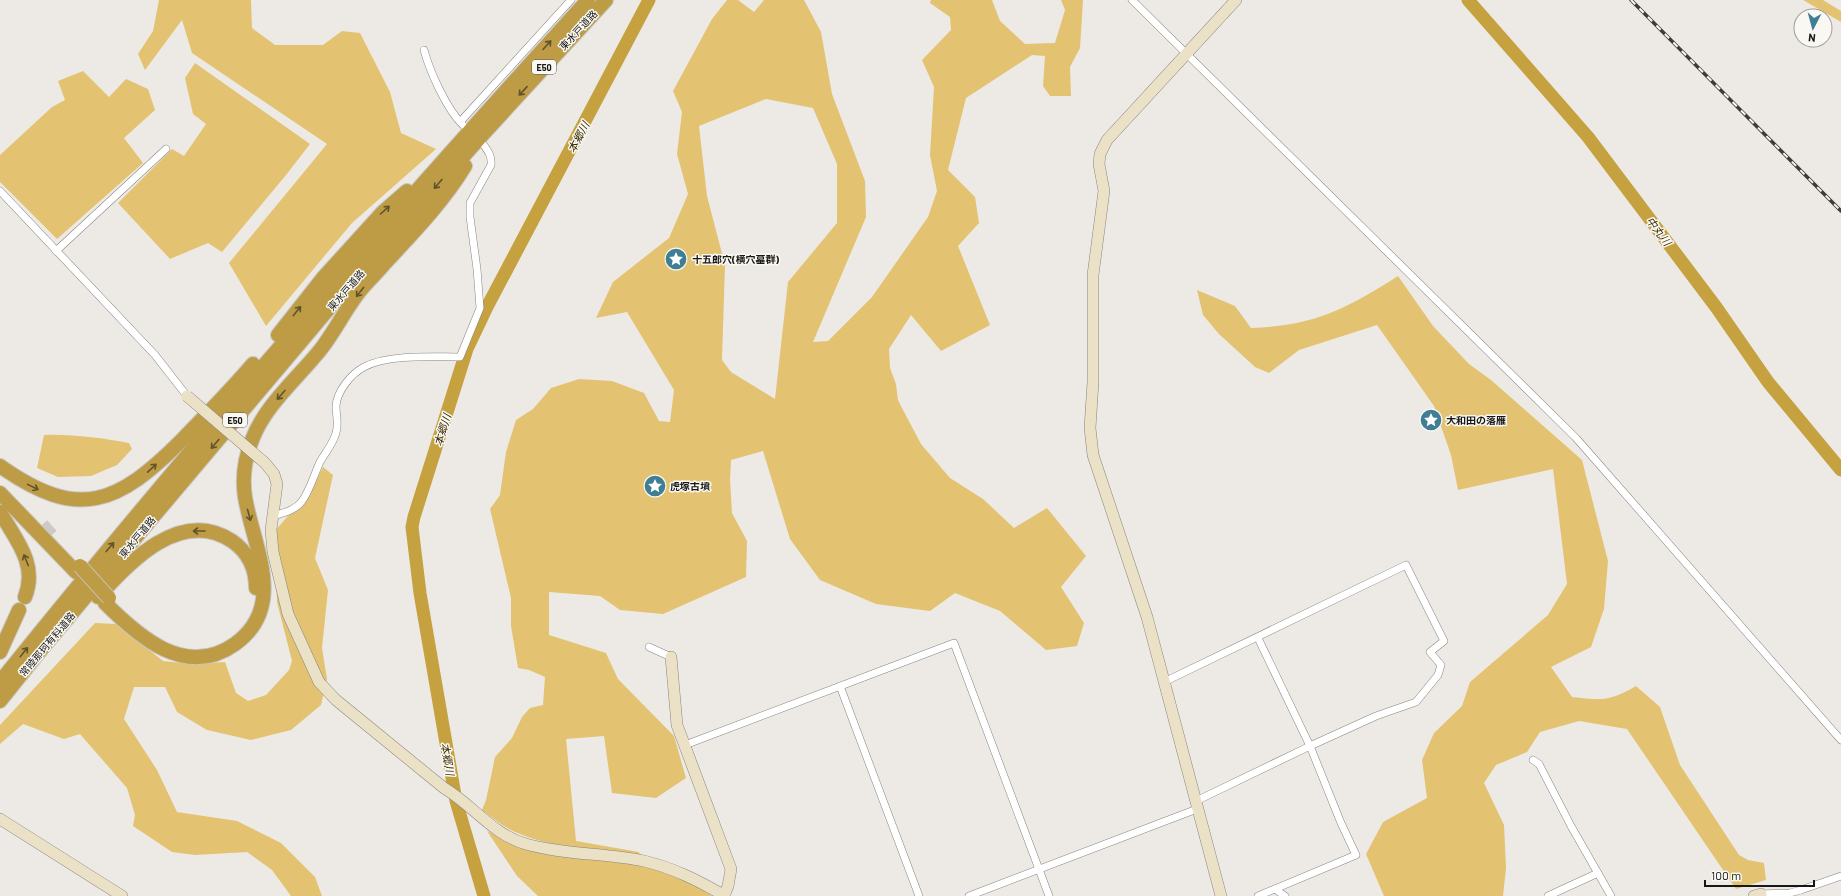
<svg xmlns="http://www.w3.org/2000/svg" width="1841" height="896" font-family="Barlow,'Noto Sans JP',sans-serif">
  <rect width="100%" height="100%" fill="#edeae5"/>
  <g fill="#e3c371" fill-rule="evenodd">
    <path d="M159 0H251L252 28 275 45H323L342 31 360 33 390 92 401 133 436 149 352 223 266 326 229 263 327 144 192 53 182 20 145 70 138 54 153 31Z"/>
    <path d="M727 0H738L754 12 764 0H804L821 32 832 94 865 181 866 217 813 342 828 341 872 297 928 217 937 191 930 155 934 87 922 60 951 30 950 17 930 3 931 0H992L1000 21 1025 44 1055 43 1065 10 1061 0H1083L1080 48 1070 67 1071 96H1050L1043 86 1045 56 1032 55 966 98 948 170 975 197 979 223 958 246 990 325 941 351 911 315 889 349 890 368 896 384 898 400 902 408 921 444 950 478 983 499 1014 528 1047 508 1086 556 1061 587 1084 623 1077 646 1046 650 1000 611 955 593 930 611 876 604 820 580 790 539 763 451 731 460 730 479 732 513 747 541 746 577 663 614 620 610 600 596 549 592V635L606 653 618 679 674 736 686 778 656 798 612 793 604 736 566 739 576 841 639 852 641 858C602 852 557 849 520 834 506 829 494 819 482 810L486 800 495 757 512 738 522 717 530 708 543 705 545 677 529 670 518 668 511 626V598L490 509 500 495 506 452 516 420 533 409 551 388 579 379 612 381 644 393 659 421 670 422 674 390 627 312 596 318 613 282 669 238 688 194 677 154 682 112 673 91 712 19ZM766 99 813 108 837 164V223L788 282 775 399 731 372 722 360 725 265 707 196 699 126Z"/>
    <path d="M1803 0H1823L1841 11V22Z"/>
    <path d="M195 63 310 144 286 175 222 252 208 243 170 259 118 203 172 149 184 156 206 124 193 114 185 78Z"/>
    <path d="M83 71 109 97 126 79 148 89 155 110 124 138 143 163 57 239 0 182V155L52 107 65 100 58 81Z"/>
    <path d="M1398 276 1433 326 1469 364 1491 380 1582 460 1608 561 1604 609 1591 647 1551 667 1572 697C1602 700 1609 702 1636 686L1660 707 1680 765 1739 855 1748 860 1764 863 1766 880 1736 889 1627 729 1579 721 1540 732 1527 752 1496 765 1484 783 1504 825 1506 868 1503 896H1384L1366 854 1383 822 1427 798 1422 760 1434 733 1462 706 1470 682 1548 615 1567 584 1553 469 1458 490 1451 455 1434 406 1377 325 1299 350 1269 373 1255 367 1219 334 1203 315 1197 290 1235 306 1251 328C1314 326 1346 309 1398 276Z"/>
    <path d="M44 435C73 434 100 438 129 443L132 449 117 465 91 476 58 477 37 468Z"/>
    <path d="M323 467 333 475 315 558 328 590 322 648 327 679 321 705 291 730 251 740 207 730 177 712 165 687H134L124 719 157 770 177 812 237 821 281 843 315 877 322 896H291L272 870 247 852 195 855 172 852 133 826 135 815 127 788 80 734 64 739 23 724 0 744V725L95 623 117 624 163 661 192 664 225 662 236 693 248 701 266 695 289 670 292 661 277 602 275 531 287 517 307 500Z"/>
    <path d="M487 831 521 848 641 865 680 876 712 896H538L517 876Z"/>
  </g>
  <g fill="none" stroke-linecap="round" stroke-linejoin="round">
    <g stroke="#c5a13f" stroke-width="13">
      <path d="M1468 0 1588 137 1716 307 1768 382 1841 470"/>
      <path d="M484 896 456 801 420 593 412 527 414 517 467 349 487 307 649 0"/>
    </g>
    <path stroke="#cdcac6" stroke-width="14" stroke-dasharray="14 7" stroke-linecap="butt" d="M42 525 52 536"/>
    <g stroke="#878580" stroke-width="8">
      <g id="street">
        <path d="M1132 0 1576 438 1841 740"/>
        <path d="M424 50C430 72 447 110 463 125"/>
        <path d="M460 122 571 0"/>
        <path d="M0 191 155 355 187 396"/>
        <path d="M56 251 166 149"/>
        <path d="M273 516C283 513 296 510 302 501 310 490 314 475 320 462 325 453 333 444 336 433 339 424 336 415 336 406 337 391 351 374 364 367 388 354 433 357 460 357L480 308 477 269 470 217V203L491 165C492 156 488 151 483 144"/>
        <path d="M1258 638 1310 746 1341 823 1356 855 1258 896"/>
        <path d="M649 647 671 657"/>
        <path d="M1164 682 1406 565 1444 641 1430 652 1441 665 1438 675 1416 702 1376 716 1310 746 1196 801"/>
        <path d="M840 686 919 896"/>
        <path d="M685 745 954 643 1049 896"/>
        <path d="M1533 760 1539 764 1571 826 1611 896"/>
        <path d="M1275 889 1285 896"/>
        <path d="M1761 894 1790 893 1801 890 1841 876"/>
        <path d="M969 896 1197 809"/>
        <path d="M1548 896 1598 873"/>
      </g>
    </g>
    <g stroke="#878580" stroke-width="12">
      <g id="secondary">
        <path d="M265 463 274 474 277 484 271 530 273 552 288 614 319 682 336 700 444 788C473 805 493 835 526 844 565 855 606 853 644 861 674 868 699 881 725 896"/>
        <path d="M671 657 677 725 731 869 728 886 724 896"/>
        <path d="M0 819 122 896"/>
        <path d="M1221 896 1147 617 1093 455 1090 428 1093 382V275L1104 191 1099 164 1100 154 1107 140 1236 0"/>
        <path d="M1754 896 1761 894"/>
      </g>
    </g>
    <g stroke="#c8c7c7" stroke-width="16">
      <g id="highway">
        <path d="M278 335 323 278 383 212 407 191"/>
        <path d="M0 466C79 522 118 504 182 440 206 415 230 391 253 364"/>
        <path d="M0 493 76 572"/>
        <path d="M0 512C16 540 38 564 25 597"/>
        <path d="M98 597C129 562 181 507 232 541 248 552 256 569 256 588"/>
        <path d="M105 603C139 637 186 679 235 644 288 606 253 546 245 497 242 478 245 458 252 440 265 405 298 378 321 349 335 331 345 310 359 292 367 282 377 273 385 263 413 233 444 201 465 166"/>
        <path d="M0 652 19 610"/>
        <path d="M0 682C188 448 386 222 588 0"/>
        <path d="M0 701 44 646 341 294 483 134 606 0"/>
      </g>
    </g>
    <use href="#street" stroke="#fff" stroke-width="7"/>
    <use href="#secondary" stroke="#ebe1c7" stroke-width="11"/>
    <use href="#highway" stroke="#bd9c45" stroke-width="14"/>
    <g stroke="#3d3c39" stroke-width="3.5">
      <path id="rail" d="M1631 0 1841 211"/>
    </g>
    <use href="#rail" stroke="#faf8f2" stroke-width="2" stroke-dasharray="6" stroke-linecap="butt"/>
    <g stroke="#878580" stroke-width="12" stroke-linecap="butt">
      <path id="secondary-bridge" d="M187 396 265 463"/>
    </g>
    <g stroke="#c8c7c7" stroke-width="16" stroke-linecap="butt">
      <path id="highway-bridge" d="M80 566 109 598"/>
    </g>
    <use href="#secondary-bridge" stroke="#ebe1c7" stroke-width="11"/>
    <use href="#highway-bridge" stroke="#bd9c45" stroke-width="14"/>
  </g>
  <defs><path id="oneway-shaft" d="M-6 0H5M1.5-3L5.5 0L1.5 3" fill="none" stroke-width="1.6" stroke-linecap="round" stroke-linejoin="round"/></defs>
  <g stroke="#62532b">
    <use href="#oneway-shaft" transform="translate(547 45) rotate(-48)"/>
    <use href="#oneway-shaft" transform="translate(523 91) rotate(133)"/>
    <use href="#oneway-shaft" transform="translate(438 184) rotate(131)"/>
    <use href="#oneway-shaft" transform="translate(385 210) rotate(-42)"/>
    <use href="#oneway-shaft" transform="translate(360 292) rotate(128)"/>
    <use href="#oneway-shaft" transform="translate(297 311) rotate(-52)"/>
    <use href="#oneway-shaft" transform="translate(281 395) rotate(131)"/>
    <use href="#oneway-shaft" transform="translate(215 444) rotate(130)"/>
    <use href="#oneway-shaft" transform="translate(152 468) rotate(-43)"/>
    <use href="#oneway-shaft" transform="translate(33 487) rotate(26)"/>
    <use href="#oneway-shaft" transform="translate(249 515) rotate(75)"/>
    <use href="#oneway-shaft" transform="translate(199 531) rotate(180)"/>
    <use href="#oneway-shaft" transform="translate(110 547) rotate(-50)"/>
    <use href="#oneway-shaft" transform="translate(26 560) rotate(-112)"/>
    <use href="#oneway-shaft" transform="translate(24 652) rotate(-51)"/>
  </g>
  <defs>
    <g id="sight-disc" transform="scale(1.15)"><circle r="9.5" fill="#3f7e93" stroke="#faf8f2"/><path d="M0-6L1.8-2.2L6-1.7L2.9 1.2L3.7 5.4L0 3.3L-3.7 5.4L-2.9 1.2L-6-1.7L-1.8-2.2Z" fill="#fff"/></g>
  </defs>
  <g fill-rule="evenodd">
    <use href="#sight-disc" x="676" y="259"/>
    <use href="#sight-disc" x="1431" y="420"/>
    <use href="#sight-disc" x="655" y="486"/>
  </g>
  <g text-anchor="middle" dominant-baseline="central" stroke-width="3" stroke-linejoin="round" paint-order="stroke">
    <g fill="#faf8f2" stroke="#5c5a57" stroke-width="1">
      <rect x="532" y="60" width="24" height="14" rx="3"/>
      <rect x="223" y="413" width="24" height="14" rx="3"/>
    </g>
    <g font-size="9" font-weight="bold" fill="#181715">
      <text x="544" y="67">E50</text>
      <text x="235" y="420">E50</text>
    </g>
    <g font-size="10" fill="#181715" stroke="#faf8f2">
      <text transform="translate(578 30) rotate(-47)">東水戸道路</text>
      <text transform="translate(346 290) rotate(-49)">東水戸道路</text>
      <text transform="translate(137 537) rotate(-50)">東水戸道路</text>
      <text transform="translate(47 644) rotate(-50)">常陸那珂有料道路</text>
    </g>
    <g font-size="10" font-weight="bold" fill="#181715" stroke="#faf8f2" text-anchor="start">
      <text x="692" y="259">十五郎穴(横穴墓群)</text>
      <text x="1446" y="420">大和田の落雁</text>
      <text x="670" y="486">虎塚古墳</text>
    </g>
    <g font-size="11" font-style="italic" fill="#3a2b00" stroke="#faf8f2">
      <text transform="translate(578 137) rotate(-62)">本郷川</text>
      <text transform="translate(1659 231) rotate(53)">中丸川</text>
      <text transform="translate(442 430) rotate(-73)">本郷川</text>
      <text transform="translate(448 759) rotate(80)">本郷川</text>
    </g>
  </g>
  <g transform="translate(1813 28) rotate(186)"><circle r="19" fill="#faf8f2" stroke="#a09e9a"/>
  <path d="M0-3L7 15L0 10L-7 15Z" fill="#3f7e93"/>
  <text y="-6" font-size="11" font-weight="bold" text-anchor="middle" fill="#181715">N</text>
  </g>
  <path d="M1705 880v6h109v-6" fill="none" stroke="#181715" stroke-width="2"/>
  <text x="1711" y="880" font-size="12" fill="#181715" stroke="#faf8f2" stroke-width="3" paint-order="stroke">100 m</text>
</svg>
